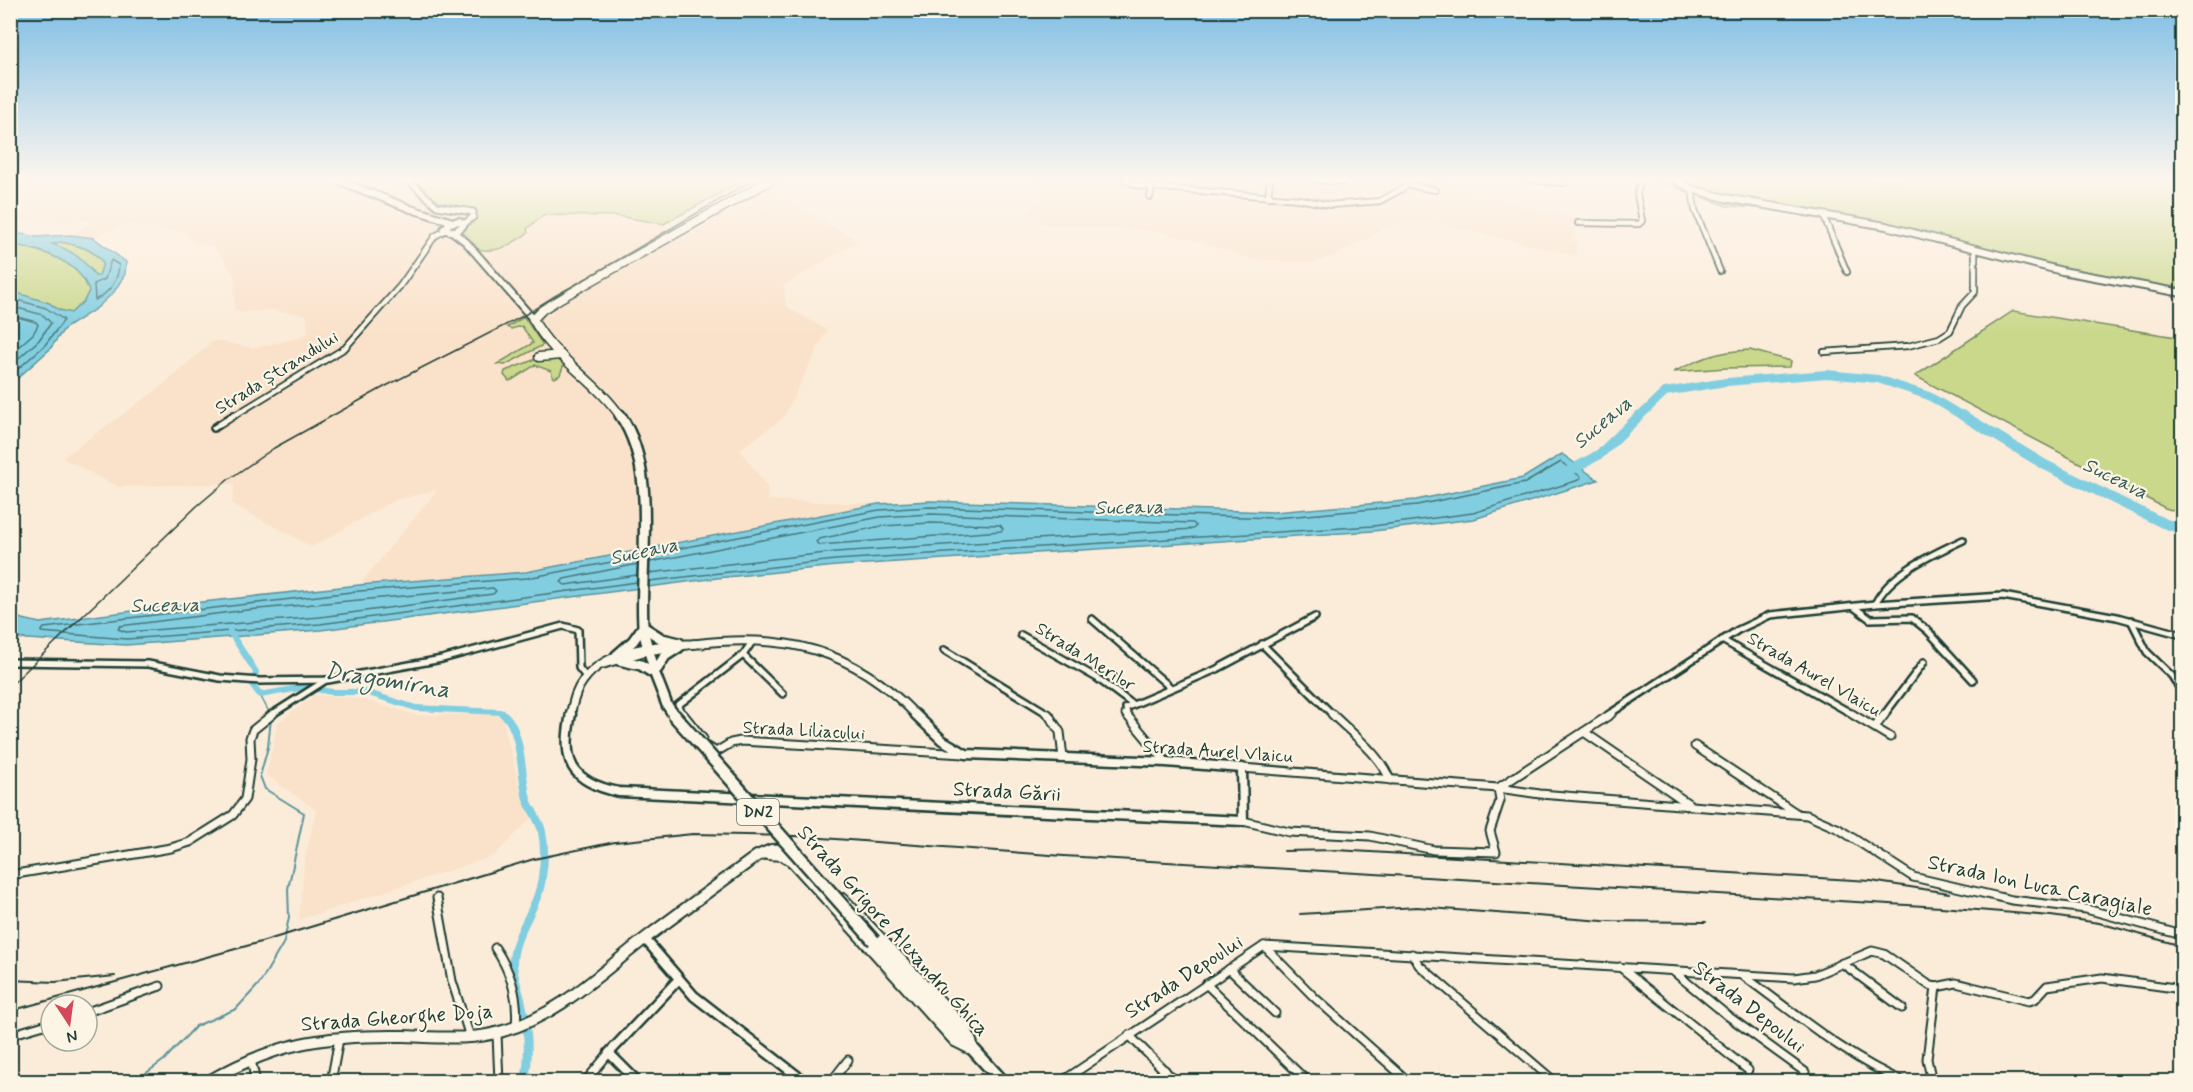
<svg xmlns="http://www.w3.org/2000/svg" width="2193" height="1092" font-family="Mynerve,sans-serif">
  <rect width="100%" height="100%" fill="#fbecd9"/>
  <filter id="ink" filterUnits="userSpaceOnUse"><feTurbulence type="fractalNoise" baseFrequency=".0167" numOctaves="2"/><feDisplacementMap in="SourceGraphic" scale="12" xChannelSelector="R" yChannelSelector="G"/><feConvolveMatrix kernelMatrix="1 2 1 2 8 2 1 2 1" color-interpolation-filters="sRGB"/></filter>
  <g filter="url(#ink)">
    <g fill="#fae2ca">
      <path d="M10 180H415L439 204 527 230 543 215 617 216 664 224 672 228V231L762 184 858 241 783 286 787 307 827 330 784 417 740 450 767 486 768 500 878 504 526 572 359 585 437 490 395 500 312 547 232 504 234 484 118 487 62 458 163 385 214 340 252 348 295 339 308 333 306 315 272 310 240 312 234 309 235 277 227 263 213 246 193 242 184 232 124 224 94 238 71 235 93 221 39 222 11 219Z"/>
      <path d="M1031 180H1437L1470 192 1575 218 1576 255 1426 221 1407 222 1379 230 1371 236 1335 255 1315 262 1251 259 1202 242 1161 232 1040 223 1029 214 1031 205 1043 196 1036 191Z"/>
      <path d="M315 695 357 698 417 715 487 714 502 717 522 796 531 819 494 856 299 920 304 863 316 810 266 775 278 722Z"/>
    </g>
    <g fill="#cad88c" stroke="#748a60" stroke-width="1.5">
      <path d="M415 180H744L664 224 617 216 543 215 527 229 528 233C510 245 497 255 474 248L463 232 475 215 439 204Z"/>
      <path d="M1654 180H2182V295L1935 236 1802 211 1727 206Z"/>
      <path d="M60 242C77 245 93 248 103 263L99 277 95 276 90 268 51 244Z"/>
      <path d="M11 244C39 250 80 260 89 291L84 301 71 313 59 310 49 303 12 292Z"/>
      <path d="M2013 311 2182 338V513L2165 508 1915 376Z"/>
      <path d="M524 317 543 345 505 365 497 364 533 343 522 326 511 329 507 327Z"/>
      <path d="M1750 350 1791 361 1790 367 1726 368 1673 372C1705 357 1714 352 1750 350Z"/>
      <path d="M555 356 564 364 560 375 555 378 553 377 551 371 535 365 512 380 509 381 504 375 505 371 536 359Z"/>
    </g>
    <g fill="#82cee1" stroke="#5a949c" stroke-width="1.5" fill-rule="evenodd">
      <path d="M11 232 36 237 71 235 94 238 126 262 125 274 114 292 97 308 64 329 50 349 11 384V291L49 303 59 310 71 313 84 301 89 291C80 261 39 249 11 244ZM60 242C77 245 93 248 103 263L99 276H95C84 259 71 250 52 244Z"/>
      <path d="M1562 454 1598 480 1474 519 1373 531 836 566 717 578 321 630 126 645 11 638 10 616 40 623 202 602 359 585 526 572 878 504 930 501 1274 512 1416 500 1523 478Z"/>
    </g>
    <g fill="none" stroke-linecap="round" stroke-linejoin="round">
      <g stroke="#477779" stroke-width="1.5">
        <path d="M111 260 119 265C118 281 109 293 95 300L94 284 105 279Z"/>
        <path d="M10 298 46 308 64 320 45 345 10 376"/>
        <path d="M10 306 43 315 51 323 39 340 10 366"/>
        <path d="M10 315 36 322 38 325 33 334 10 354"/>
        <path d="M930 523 1000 525 1003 529 1001 531 819 545 816 542 819 539 882 526Z"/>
        <path d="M649 573 835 552 1193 529 1196 526 1193 523 930 514 880 517 650 562"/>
        <path d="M637 575 565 585 561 582 564 579 638 564"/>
        <path d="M649 581 835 560 1373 526 1473 513 1579 480 1581 477 1561 462 1525 483 1417 505 1275 518 930 507 879 510 650 554"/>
        <path d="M637 582 320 624 127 639 41 632 44 628 360 591 527 578 638 557"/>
        <path d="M493 588 496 591 493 594 320 617 126 632 118 629 120 626 247 610Z"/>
      </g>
      <path stroke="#5a949c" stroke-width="1.5" d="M260 695 270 714"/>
      <path stroke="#5a949c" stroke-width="2" d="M134 1082 164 1060 196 1026 236 1009 260 983 284 942 289 917 288 889 304 813 265 789 260 776 268 747 271 718"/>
      <path stroke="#82cee1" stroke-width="6" d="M230 632 256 672 253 686 260 695 305 687 332 692H365L416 708 500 712 505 715"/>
      <path stroke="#82cee1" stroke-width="8" d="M503 714C522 727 521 777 527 799 531 811 540 820 542 832 545 846 544 864 542 877 539 908 513 933 513 963 513 975 518 988 521 999 527 1025 530 1048 526 1075L535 1080 550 1082"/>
      <path stroke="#82cee1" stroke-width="8" d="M1639 417 1665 392 1726 382 1827 374 1878 379 1929 396 1964 417"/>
      <g stroke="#82cee1" stroke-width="10">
        <path d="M1962 415 2045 465 2163 523 2182 529"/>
        <path d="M1566 473 1600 454 1640 415"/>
      </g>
      <g stroke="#1f3d34" stroke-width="8">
        <g id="minor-far2">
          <path d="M1125 180 1139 186 1299 199 1330 205 1380 201 1409 185 1435 190"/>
          <path d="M1318 180 1342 182"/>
          <path d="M1530 180 1564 183"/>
          <path d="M1692 189 1695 210 1720 271"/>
          <path d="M1150 197 1152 187"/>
          <path d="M1268 197 1270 180"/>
          <path d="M1823 215 1847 272"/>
          <path d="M1578 223 1639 224 1642 221 1637 194 1641 180"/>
          <path d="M1824 352 1908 346 1939 338 1950 331 1962 306 1975 292V248"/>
          <path d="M232 417 345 348 400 286 435 236 446 230"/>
        </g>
      </g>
      <g stroke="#1f3d34" stroke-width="10">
        <g id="minor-far1">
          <path d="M214 428 234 415"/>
          <path d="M1875 604C1890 573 1933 554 1963 540"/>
          <path d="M1854 607 1870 619 1912 618 1928 631 1973 680"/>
          <path d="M1092 619 1171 688"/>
          <path d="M2131 620 2147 652 2172 676 2182 692"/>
          <path d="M1021 635 1097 678 1132 704"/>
          <path d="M1722 640 1854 715"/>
          <path d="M1262 644 1333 715"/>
          <path d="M944 650 1050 715"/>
          <path d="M743 655 783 694"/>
          <path d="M10 662 148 664 220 678 260 681 328 680 442 659 563 626 578 630 579 668 586 677"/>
          <path d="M271 715 326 680"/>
          <path d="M684 715 677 706 743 655 752 642"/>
          <path d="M1127 715 1126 708 1217 669 1315 617"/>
          <path d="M1608 715 1738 630 1770 615 1875 604 2003 596 2117 617 2182 635"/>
          <path d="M1884 715 1924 662"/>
        </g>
      </g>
      <g stroke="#1f3d34" stroke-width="11">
        <g id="minor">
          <path d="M683 714 703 739"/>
          <path d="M1048 714 1060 732 1063 758"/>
          <path d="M1126 714 1166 762"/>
          <path d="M1332 714C1351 733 1380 754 1390 780"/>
          <path d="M1852 714 1890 737"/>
          <path d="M1875 727 1885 714"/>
          <path d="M1584 732 1689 804"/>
          <path d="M1695 746 1796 813"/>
          <path d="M708 747 716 752 731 743 741 741 964 754"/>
          <path d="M1242 768 1498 788 1611 714"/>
          <path d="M1243 821 1289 832 1370 836 1434 850 1496 852 1490 831 1500 801 1498 788 1540 794 1807 815 1839 829 1913 877 2012 900 2086 909 2182 935"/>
          <path d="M10 875 171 848 190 842 233 815 245 799 251 759 250 738 253 730 273 714"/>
          <path d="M437 898 452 981 470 1037"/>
          <path d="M1264 946 1314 997 1409 1082"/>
          <path d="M495 948C511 972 519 997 516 1026"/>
          <path d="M1412 954 1419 965 1555 1082"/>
          <path d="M1842 963 1902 1008"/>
          <path d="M1620 967 1748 1070"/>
          <path d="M1229 969 1275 1013"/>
          <path d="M1673 971 1728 1016 1805 1072"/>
          <path d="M1745 977C1796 1014 1846 1057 1904 1082"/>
          <path d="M1206 984 1308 1082"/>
          <path d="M87 1012 160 986"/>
          <path d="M497 1034 499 1082"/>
          <path d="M10 1035 51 1023"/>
          <path d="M1129 1035 1176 1082"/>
          <path d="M251 1060 256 1082"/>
          <path d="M331 1082 339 1039"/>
          <path d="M585 1082 609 1053"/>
          <path d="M831 1082 848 1060"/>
          <path d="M1061 1082 1264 946 1794 978 1815 975 1872 951 1884 954 1929 985 1936 987 1956 983 2029 1001 2035 999 2047 986 2102 978 2182 989"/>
          <path d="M1152 1082 1165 1070"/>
          <path d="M1932 1082 1927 1059 1936 987"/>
        </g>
      </g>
      <g stroke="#1f3d34" stroke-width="9">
        <path id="tertiary-far2" d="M408 180 437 206 473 212V217L464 224"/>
      </g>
      <g stroke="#1f3d34" stroke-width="11">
        <g id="tertiary-far1">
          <path d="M694 644H702"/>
          <path d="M694 644C785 633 852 648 916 715"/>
          <path d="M604 664 647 651 694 644"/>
          <path d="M570 715C573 704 575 691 583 681 605 650 659 643 694 644"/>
        </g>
      </g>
      <g stroke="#1f3d34" stroke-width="13">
        <g id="tertiary">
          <path d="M571 714C561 761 570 782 619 792L1243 821 1242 768 1166 762 966 754 942 740 915 714"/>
          <path d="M645 939 694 996 805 1082"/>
          <path d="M638 1082 609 1053 678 980"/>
        </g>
      </g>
      <g stroke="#1f3d34" stroke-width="10">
        <g id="secondary-far1">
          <path d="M337 180 411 209 453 222"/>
          <path d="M1675 180 1692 189 1725 198 1886 226 2062 271 2182 293"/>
          <path d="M459 221 464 224C459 231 452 233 444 229L450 223Z"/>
          <path d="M452 231 466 242 533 319"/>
        </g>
      </g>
      <g stroke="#1f3d34" stroke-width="14">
        <g id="secondary">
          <path d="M767 854 783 855 793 862 955 1041 969 1048"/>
          <path d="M843 899 966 1029 972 1044"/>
          <path d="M207 1082C277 1042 324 1035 403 1036 436 1037 472 1041 503 1031 560 1015 601 972 647 937 683 910 720 883 757 856L771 850 792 849"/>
        </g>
      </g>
      <g stroke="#1f3d34" stroke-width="11">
        <g id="primary-far2">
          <path d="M533 319C554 359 596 380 621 417"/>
          <path d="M533 319 543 309 559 299 771 180"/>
          <path d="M539 357 561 355"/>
        </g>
      </g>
      <g stroke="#1f3d34" stroke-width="14">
        <g id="primary-far1">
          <path d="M620 415C659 471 639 561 643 625 644 642 652 657 655 674"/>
          <path d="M643 627 662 639 679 643"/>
          <path d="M616 656 633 641 643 627"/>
          <path d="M619 660 641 665 655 674"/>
          <path d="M655 672 665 656 679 647"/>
        </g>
      </g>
      <g stroke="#1f3d34" stroke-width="16">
        <path id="primary" d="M874 941 1003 1082"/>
      </g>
      <use href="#minor-far2" stroke="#fcf5e5" stroke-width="4.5"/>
      <use href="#minor-far1" stroke="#fcf5e5" stroke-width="5"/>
      <use href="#minor" stroke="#fcf5e5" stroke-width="7"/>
      <use href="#tertiary-far2" stroke="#fcf5e5" stroke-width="5"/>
      <use href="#tertiary-far1" stroke="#fcf5e5" stroke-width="7"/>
      <use href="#tertiary" stroke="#fcf5e5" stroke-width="8"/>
      <use href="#secondary-far1" stroke="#fcf5e5" stroke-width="6"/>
      <use href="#secondary" stroke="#fcf5e5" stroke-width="10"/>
      <use href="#primary-far2" stroke="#fcf5e5" stroke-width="8"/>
      <use href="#primary-far1" stroke="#fcf5e5" stroke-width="9"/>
      <use href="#primary" stroke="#fcf5e5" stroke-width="11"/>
      <path stroke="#1f3d34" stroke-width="1.5" d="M10 686 197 506 229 479 274 448 386 386 521 317 753 180"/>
      <g stroke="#1f3d34" stroke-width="2">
        <path d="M1284 851 1336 850 1871 881 1949 893"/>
        <path d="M1300 914 1417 907 1603 921 1706 922"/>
        <path d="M10 980 55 982 115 976"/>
        <path d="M10 1011 261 942 534 859 615 842 693 834 795 836 1064 856 1941 907 2051 916 2099 923 2182 946"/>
      </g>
      <g stroke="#1f3d34" stroke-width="14" stroke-linecap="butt">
        <path id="primary-bridge-far1" d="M655 674 667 705 674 715"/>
      </g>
      <g stroke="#1f3d34" stroke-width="16" stroke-linecap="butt">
        <path id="primary-bridge" d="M673 714 874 941"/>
      </g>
      <use href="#primary-bridge-far1" stroke="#fcf5e5" stroke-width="9"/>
      <use href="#primary-bridge" stroke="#fcf5e5" stroke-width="11"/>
    </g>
  </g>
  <linearGradient id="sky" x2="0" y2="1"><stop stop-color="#7fbee5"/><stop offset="0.54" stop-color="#fdf6ee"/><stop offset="1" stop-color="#fdf6ee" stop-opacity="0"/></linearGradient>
  <rect width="2193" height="333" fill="url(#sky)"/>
  <g text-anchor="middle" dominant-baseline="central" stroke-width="4.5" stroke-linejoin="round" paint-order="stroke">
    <rect fill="#fcf5e5" stroke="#617469" stroke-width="1.5" x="737" y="799" width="42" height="26" rx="4.5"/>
    <g font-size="16" font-weight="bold" fill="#1f3d34">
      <text x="758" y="812">DN2</text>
    </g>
    <g font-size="18" fill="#1f3d34" stroke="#fcf5e5">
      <text transform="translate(277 373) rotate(-32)">Strada Ștrandului</text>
      <text transform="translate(1085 657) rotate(32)">Strada Merilor</text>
      <text transform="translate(1814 675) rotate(30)">Strada Aurel Vlaicu</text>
      <text transform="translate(804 731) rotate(3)">Strada Liliacului</text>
      <text transform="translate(1218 752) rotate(4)">Strada Aurel Vlaicu</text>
    </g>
    <g font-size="20" font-style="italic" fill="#335a57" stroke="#fcf5e5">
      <text transform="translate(1603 423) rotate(-40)">Suceava</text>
      <text transform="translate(2115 479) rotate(26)">Suceava</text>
      <text transform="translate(1129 508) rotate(-1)">Suceava</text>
      <text transform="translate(644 552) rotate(-12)">Suceava</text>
      <text transform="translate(165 606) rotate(-1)">Suceava</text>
    </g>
    <g font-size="21" fill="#1f3d34" stroke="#fcf5e5">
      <text transform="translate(1007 792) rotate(3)">Strada Gării</text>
      <text transform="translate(2040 886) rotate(12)">Strada Ion Luca Caragiale</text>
      <text transform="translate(893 931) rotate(48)">Strada Grigore Alexandru Ghica</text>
      <text transform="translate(1184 977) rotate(-33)">Strada Depoului</text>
      <text transform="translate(1749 1007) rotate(38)">Strada Depoului</text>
      <text transform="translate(397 1018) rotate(-4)">Strada Gheorghe Doja</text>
    </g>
    <g font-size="24" font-style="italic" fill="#335a57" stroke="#fcf5e5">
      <text transform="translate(387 681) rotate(9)">Dragomirna</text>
    </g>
  </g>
  <rect width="2193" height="1092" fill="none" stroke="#fcf5e5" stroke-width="36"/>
  <rect x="18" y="18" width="2157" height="1056" fill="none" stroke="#1f3d34" stroke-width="2" filter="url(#ink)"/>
  <g transform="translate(69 1023) rotate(167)"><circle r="28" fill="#fcf5e5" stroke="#a4ab9e" stroke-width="1.5"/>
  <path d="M0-4.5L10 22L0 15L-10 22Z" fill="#d1495b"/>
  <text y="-9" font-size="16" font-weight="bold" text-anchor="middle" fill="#1f3d34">N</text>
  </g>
</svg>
